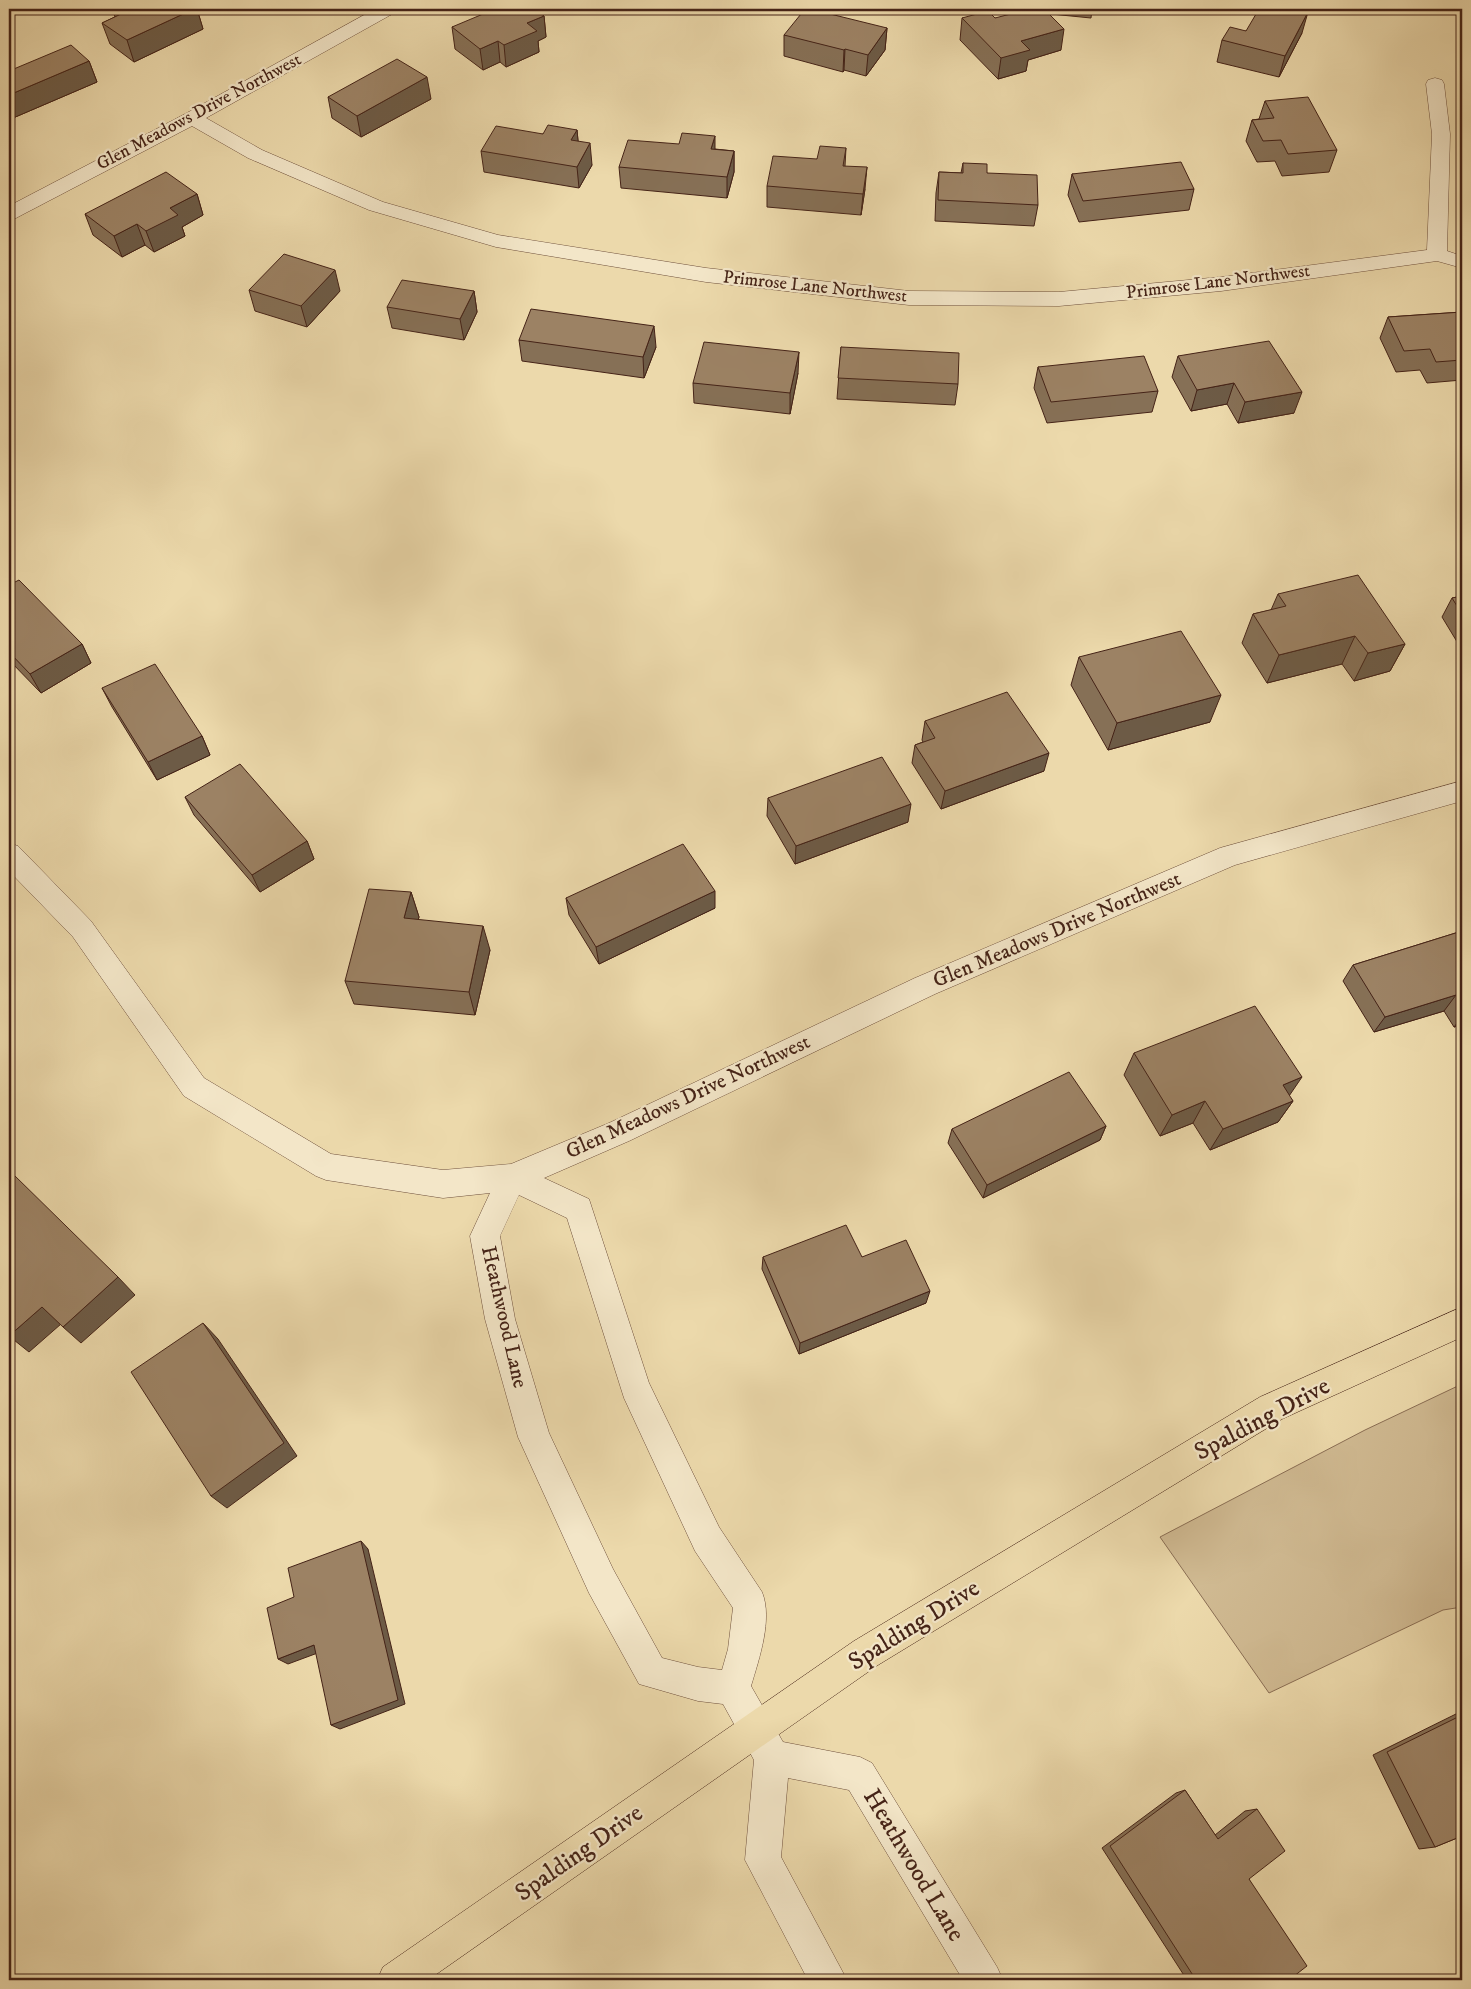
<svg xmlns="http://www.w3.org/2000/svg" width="1471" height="1989" font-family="'IM FELL DW Pica',serif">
  <rect width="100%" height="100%" fill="#ecd9ab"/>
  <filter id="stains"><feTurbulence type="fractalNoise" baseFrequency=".004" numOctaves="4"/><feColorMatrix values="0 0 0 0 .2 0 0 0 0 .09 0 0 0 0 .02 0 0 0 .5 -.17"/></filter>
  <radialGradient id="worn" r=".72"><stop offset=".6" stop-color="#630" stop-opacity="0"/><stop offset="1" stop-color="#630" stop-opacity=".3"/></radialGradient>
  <path fill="#d0ba92" stroke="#8a6e54" d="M1462 1384V1607L1443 1610 1269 1693 1160 1537 1365 1430Z"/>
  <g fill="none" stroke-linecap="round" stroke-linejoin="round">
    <g stroke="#6f503c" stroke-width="1">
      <g id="minor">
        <path d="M375 9H397L394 13 206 118 262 150 383 202 498 235 706 268 909 291 1059 292 1221 277 1427 250 1432 134 1426 84 1428 80 1435 78 1442 80 1444 84 1450 134 1447 251 1462 256V268L1437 261 1221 291 1059 306 909 305 706 282 496 247 369 210 248 158 192 126 16 218 9 220V206L185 114Z"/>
        <path d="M1462 781V801L1235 865 935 994 629 1141 544 1178 589 1199 649 1383 719 1527 762 1592C773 1619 759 1659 751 1686L783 1742 860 1757 872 1763 997 1967 1003 1980H963L849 1790 788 1778 781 1857 847 1980H808L745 1860 754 1760 723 1704 698 1701 639 1684 589 1593 518 1437 485 1319 470 1236 490 1193 443 1198 326 1180 316 1176 184 1096 73 937 9 871V843L18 846 91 921 204 1078 331 1154 443 1170 511 1164 609 1123 915 978 1220 848ZM519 1195 567 1218 624 1398 695 1551 733 1608 728 1649 722 1670 698 1667 662 1658 613 1569 549 1433 515 1319 500 1236Z"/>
      </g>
    </g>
    <g stroke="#452317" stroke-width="1">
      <path id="major" d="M1462 1307V1337L1282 1419 878 1665 428 1980H377L383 1967 854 1641 1260 1397Z"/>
    </g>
    <use href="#minor" fill="#f3e6c8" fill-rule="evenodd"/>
    <use href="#major" fill="#ecd9ab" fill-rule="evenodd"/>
  </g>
  <g fill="#867056" stroke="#452317">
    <path d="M112 9H197L203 29 134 62 110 44 102 23 115 17Z"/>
    <path d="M1052 9H1092L1091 18 1051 14Z"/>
    <path d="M544 16 546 37 538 41 539 52 506 67 500 62 483 70 455 49 452 27Z"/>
    <path d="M962 18H995L1061 50 1028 60 1026 71 998 79 960 40Z"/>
    <path d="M887 28 885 50 866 76 844 70 843 72 784 56V35Z"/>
    <path d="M1246 31 1302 33 1279 77 1217 62 1222 40Z"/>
    <path d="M89 61 97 82 13 118 9 114V71Z"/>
    <path d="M328 97 431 99 361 137 332 118Z"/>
    <path d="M1265 101 1337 150 1329 172 1282 176 1275 161 1257 162 1246 141 1252 120 1259 119Z"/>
    <path d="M577 130 578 141 592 165 579 188 484 172 481 151 543 134Z"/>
    <path d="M846 148 845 166 865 189 861 215 767 207V186L817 159Z"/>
    <path d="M715 149 734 151V172L727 198 621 188 619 167Z"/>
    <path d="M963 163 987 173 1038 205 1034 226 935 221 936 193 939 172 961 173Z"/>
    <path d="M1072 174 1194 189 1189 210 1079 222 1068 195Z"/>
    <path d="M197 194 203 215 182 227 185 236 154 252 145 245 122 257 93 235 85 214Z"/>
    <path d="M249 290 340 291 307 327 255 311Z"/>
    <path d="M474 291 477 312 464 340 392 328 387 307Z"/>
    <path d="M1462 312V380L1427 383 1420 370 1396 372 1380 338 1388 317Z"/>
    <path d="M519 340 656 347 644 378 522 361Z"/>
    <path d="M841 347 958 384 955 405 837 399Z"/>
    <path d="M1178 356 1294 413 1238 423 1227 404 1191 411 1172 377Z"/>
    <path d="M1038 367 1158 391 1152 412 1047 423 1034 388Z"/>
    <path d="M798 373 790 414 694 403 693 383Z"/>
    <path d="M9 585 82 644 91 663 41 693 9 660Z"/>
    <path d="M1278 594 1405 644 1390 671 1354 681 1342 664 1267 683 1242 643 1253 614 1271 610Z"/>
    <path d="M1462 596V650L1442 617 1452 598Z"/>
    <path d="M1079 657 1210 722 1108 750 1071 685Z"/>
    <path d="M102 688 202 736 210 755 157 780 112 707Z"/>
    <path d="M925 721 1044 771 941 809 912 763 915 745 923 742 922 740Z"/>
    <path d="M185 797 307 841 314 859 260 892 194 815Z"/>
    <path d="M768 798 908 822 795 864 767 816Z"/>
    <path d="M411 892 419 917 418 920 490 950 475 1015 354 1004 345 981Z"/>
    <path d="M566 898 715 908 599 964 569 915Z"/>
    <path d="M1462 931V1025L1454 1027 1444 1011 1374 1032 1343 981 1353 965Z"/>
    <path d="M1134 1053 1289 1096 1293 1101 1278 1122 1210 1150 1193 1123 1160 1136 1124 1075Z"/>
    <path d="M1106 1126 1100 1140 983 1198 948 1143 952 1129Z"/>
    <path d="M763 1257H862L926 1303 799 1354 762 1269Z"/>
    <path d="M1462 1711V1836L1435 1847 1419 1849 1373 1755Z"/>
    <path d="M1185 1790 1215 1835 1245 1811 1257 1809 1249 1879 1289 1980H1187L1102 1848 1176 1793Z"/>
  </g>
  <g fill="#6d5b46" stroke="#452317">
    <path d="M194 9H197L203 29 134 62 127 40Z"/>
    <path d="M1308 12 1302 33 1279 77 1285 56Z"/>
    <path d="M544 16 546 37 538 41 539 52 506 67 504 45 527 23Z"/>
    <path d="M887 28 885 50 866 76 868 55Z"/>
    <path d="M1064 29 1061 50 1028 60 1026 71 998 79 1001 58 1021 41Z"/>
    <path d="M498 41 500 62 483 70 480 49Z"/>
    <path d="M845 49 844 70 843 72 844 50Z"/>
    <path d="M89 61 97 82 13 118 9 108V95Z"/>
    <path d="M427 77 431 99 361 137 357 116Z"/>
    <path d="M577 130 579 151 571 140Z"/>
    <path d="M715 136V157L711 149Z"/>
    <path d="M590 143 592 165 579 188 577 167Z"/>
    <path d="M734 151V172L727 198V177Z"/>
    <path d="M867 167 865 189 861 215 863 194Z"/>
    <path d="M197 194 203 215 182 227 185 236 154 252 146 231 170 208Z"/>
    <path d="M137 224 145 245 122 257 114 236Z"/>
    <path d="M335 270 340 291 307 327 301 306Z"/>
    <path d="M474 291 477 312 464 340 460 319Z"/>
    <path d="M654 326 656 347 644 378 643 357Z"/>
    <path d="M799 352 798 373 790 414V393Z"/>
    <path d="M1234 383 1227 404 1191 411 1197 390Z"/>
    <path d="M1302 392 1294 413 1238 423 1245 402Z"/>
    <path d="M1355 636 1342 664 1267 683 1279 655Z"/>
    <path d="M82 644 91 663 41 693 30 674Z"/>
    <path d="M1405 644 1390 671 1354 681 1368 653Z"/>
    <path d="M1221 695 1210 722 1108 750 1117 723Z"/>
    <path d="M202 736 210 755 157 780 148 762Z"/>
    <path d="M1049 753 1044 771 941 809 945 791Z"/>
    <path d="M911 804 908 822 795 864 796 846Z"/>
    <path d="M307 841 314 859 260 892 252 875Z"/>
    <path d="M715 891V908L599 964 596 947Z"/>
    <path d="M411 892 419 917 412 943 404 918Z"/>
    <path d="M483 926 490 950 475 1015 469 992Z"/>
    <path d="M1456 995 1444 1011 1374 1032 1385 1017Z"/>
    <path d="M1462 1017V1025L1454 1027Z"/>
    <path d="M1302 1077 1287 1099 1283 1085Z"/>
    <path d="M1205 1101 1193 1123 1160 1136 1172 1115Z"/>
    <path d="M1293 1101 1278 1122 1210 1150 1223 1129Z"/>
    <path d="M1106 1126 1100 1140 983 1198 987 1185Z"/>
    <path d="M118 1277 135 1295 81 1343 63 1327Z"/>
    <path d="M930 1291 926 1303 799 1354 800 1343Z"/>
    <path d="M42 1307 61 1324 29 1352 9 1336Z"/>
    <path d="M203 1323 218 1339 297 1456 227 1508 211 1496Z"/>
    <path d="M361 1541 368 1549 405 1704 340 1729 331 1725Z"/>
    <path d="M314 1645 323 1651 288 1664 278 1659Z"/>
  </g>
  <g fill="#9c8264" stroke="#452317">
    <path d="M113 9H194L127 40 102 23 121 14Z"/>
    <path d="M495 9H535L544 16 527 23 537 31 504 45 498 41 480 49 452 27Z"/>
    <path d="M805 9H810L887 28 868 55 845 49 844 50 784 35Z"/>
    <path d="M1030 9H1044L1064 29 1021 41 1030 50 1001 58 962 18 988 11 995 18Z"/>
    <path d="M1259 9H1295L1308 12 1285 56 1222 40 1230 27 1246 31Z"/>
    <path d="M71 45 89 61 9 95V71Z"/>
    <path d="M397 59 427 77 357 116 328 97Z"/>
    <path d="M1308 97 1337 150 1288 154 1281 140 1263 141 1252 120 1274 118 1265 101Z"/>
    <path d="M548 125 577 130 571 140 590 143 577 167 481 151 496 126 543 134Z"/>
    <path d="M682 133 715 136 711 149 734 151 727 177 619 167 628 140 679 144Z"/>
    <path d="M820 146 846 148 843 166 867 167 863 194 767 186 773 156 817 159Z"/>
    <path d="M1181 162 1194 189 1083 201 1072 174Z"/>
    <path d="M963 163 987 164V173L1037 175 1038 205 938 200 939 172 963 173Z"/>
    <path d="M166 172 197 194 170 208 178 215 146 231 137 224 114 236 85 214Z"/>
    <path d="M284 254 335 270 301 306 249 290Z"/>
    <path d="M402 280 474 291 460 319 387 307Z"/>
    <path d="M531 309 654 326 643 357 519 340Z"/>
    <path d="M1462 312V360L1436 362 1430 349 1404 351 1388 317Z"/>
    <path d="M1269 341 1302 392 1245 402 1234 383 1197 390 1178 356Z"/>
    <path d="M704 342 799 352 790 393 693 383Z"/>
    <path d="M841 347 959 353 958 384 838 378Z"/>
    <path d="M1144 356 1158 391 1051 402 1038 367Z"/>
    <path d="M1358 575 1405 644 1368 653 1355 636 1279 655 1253 614 1286 606 1278 594Z"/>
    <path d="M19 580 82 644 30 674 9 652V585Z"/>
    <path d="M1462 596V614L1452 598Z"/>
    <path d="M1181 631 1221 695 1117 723 1079 657Z"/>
    <path d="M155 664 202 736 148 762 102 688Z"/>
    <path d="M1007 692 1049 753 945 791 915 745 935 738 925 721Z"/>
    <path d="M882 757 911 804 796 846 768 798Z"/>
    <path d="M240 764 307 841 252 875 185 797Z"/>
    <path d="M683 844 715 891 596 947 566 898Z"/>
    <path d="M369 889 411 892 404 918 483 926 469 992 345 981Z"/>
    <path d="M1462 931V1004L1456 995 1385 1017 1353 965Z"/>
    <path d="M1255 1006 1302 1077 1283 1085 1293 1101 1223 1129 1205 1101 1172 1115 1134 1053Z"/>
    <path d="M1069 1072 1106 1126 987 1185 952 1129Z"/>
    <path d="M14 1175 118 1277 63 1327 42 1307 9 1336V1179Z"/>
    <path d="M846 1225 862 1257 906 1240 930 1291 800 1343 763 1257Z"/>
    <path d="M203 1323 284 1443 211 1496 131 1372Z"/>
    <path d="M361 1541 398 1700 331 1725 314 1645 278 1659 267 1608 294 1597 288 1568Z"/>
    <path d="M1462 1715V1836L1435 1847 1387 1752Z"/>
    <path d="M1185 1790 1218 1839 1257 1809 1285 1851 1249 1879 1307 1966 1289 1980H1196L1110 1846Z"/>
  </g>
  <g text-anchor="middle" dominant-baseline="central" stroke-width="4.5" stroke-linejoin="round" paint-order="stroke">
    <g font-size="18" fill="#452317" stroke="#f3e6c8">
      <text transform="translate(199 112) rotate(-28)">Glen Meadows Drive Northwest</text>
      <text transform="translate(1218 282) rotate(-7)">Primrose Lane Northwest</text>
      <text transform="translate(815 287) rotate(6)">Primrose Lane Northwest</text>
    </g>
    <g font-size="21" fill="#452317" stroke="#f3e6c8">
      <text transform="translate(1057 930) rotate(-23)">Glen Meadows Drive Northwest</text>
      <text transform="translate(688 1097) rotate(-25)">Glen Meadows Drive Northwest</text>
      <text transform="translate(504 1317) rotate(77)">Heathwood Lane</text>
    </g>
    <g font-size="25" fill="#452317" stroke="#f3e6c8">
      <text transform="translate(1262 1419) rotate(-28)">Spalding Drive</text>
      <text transform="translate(914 1625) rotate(-32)">Spalding Drive</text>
      <text transform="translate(579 1853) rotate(-35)">Spalding Drive</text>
      <text transform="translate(914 1865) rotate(59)">Heathwood Lane</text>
    </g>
  </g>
  <rect width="1471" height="1989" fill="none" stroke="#ecd9ab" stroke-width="30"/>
  <rect x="10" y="10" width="1451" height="1969" fill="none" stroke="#452317" stroke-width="2.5"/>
  <rect x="15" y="15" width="1441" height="1959" fill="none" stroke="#452317"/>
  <rect width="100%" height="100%" filter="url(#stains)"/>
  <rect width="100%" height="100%" fill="url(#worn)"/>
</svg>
